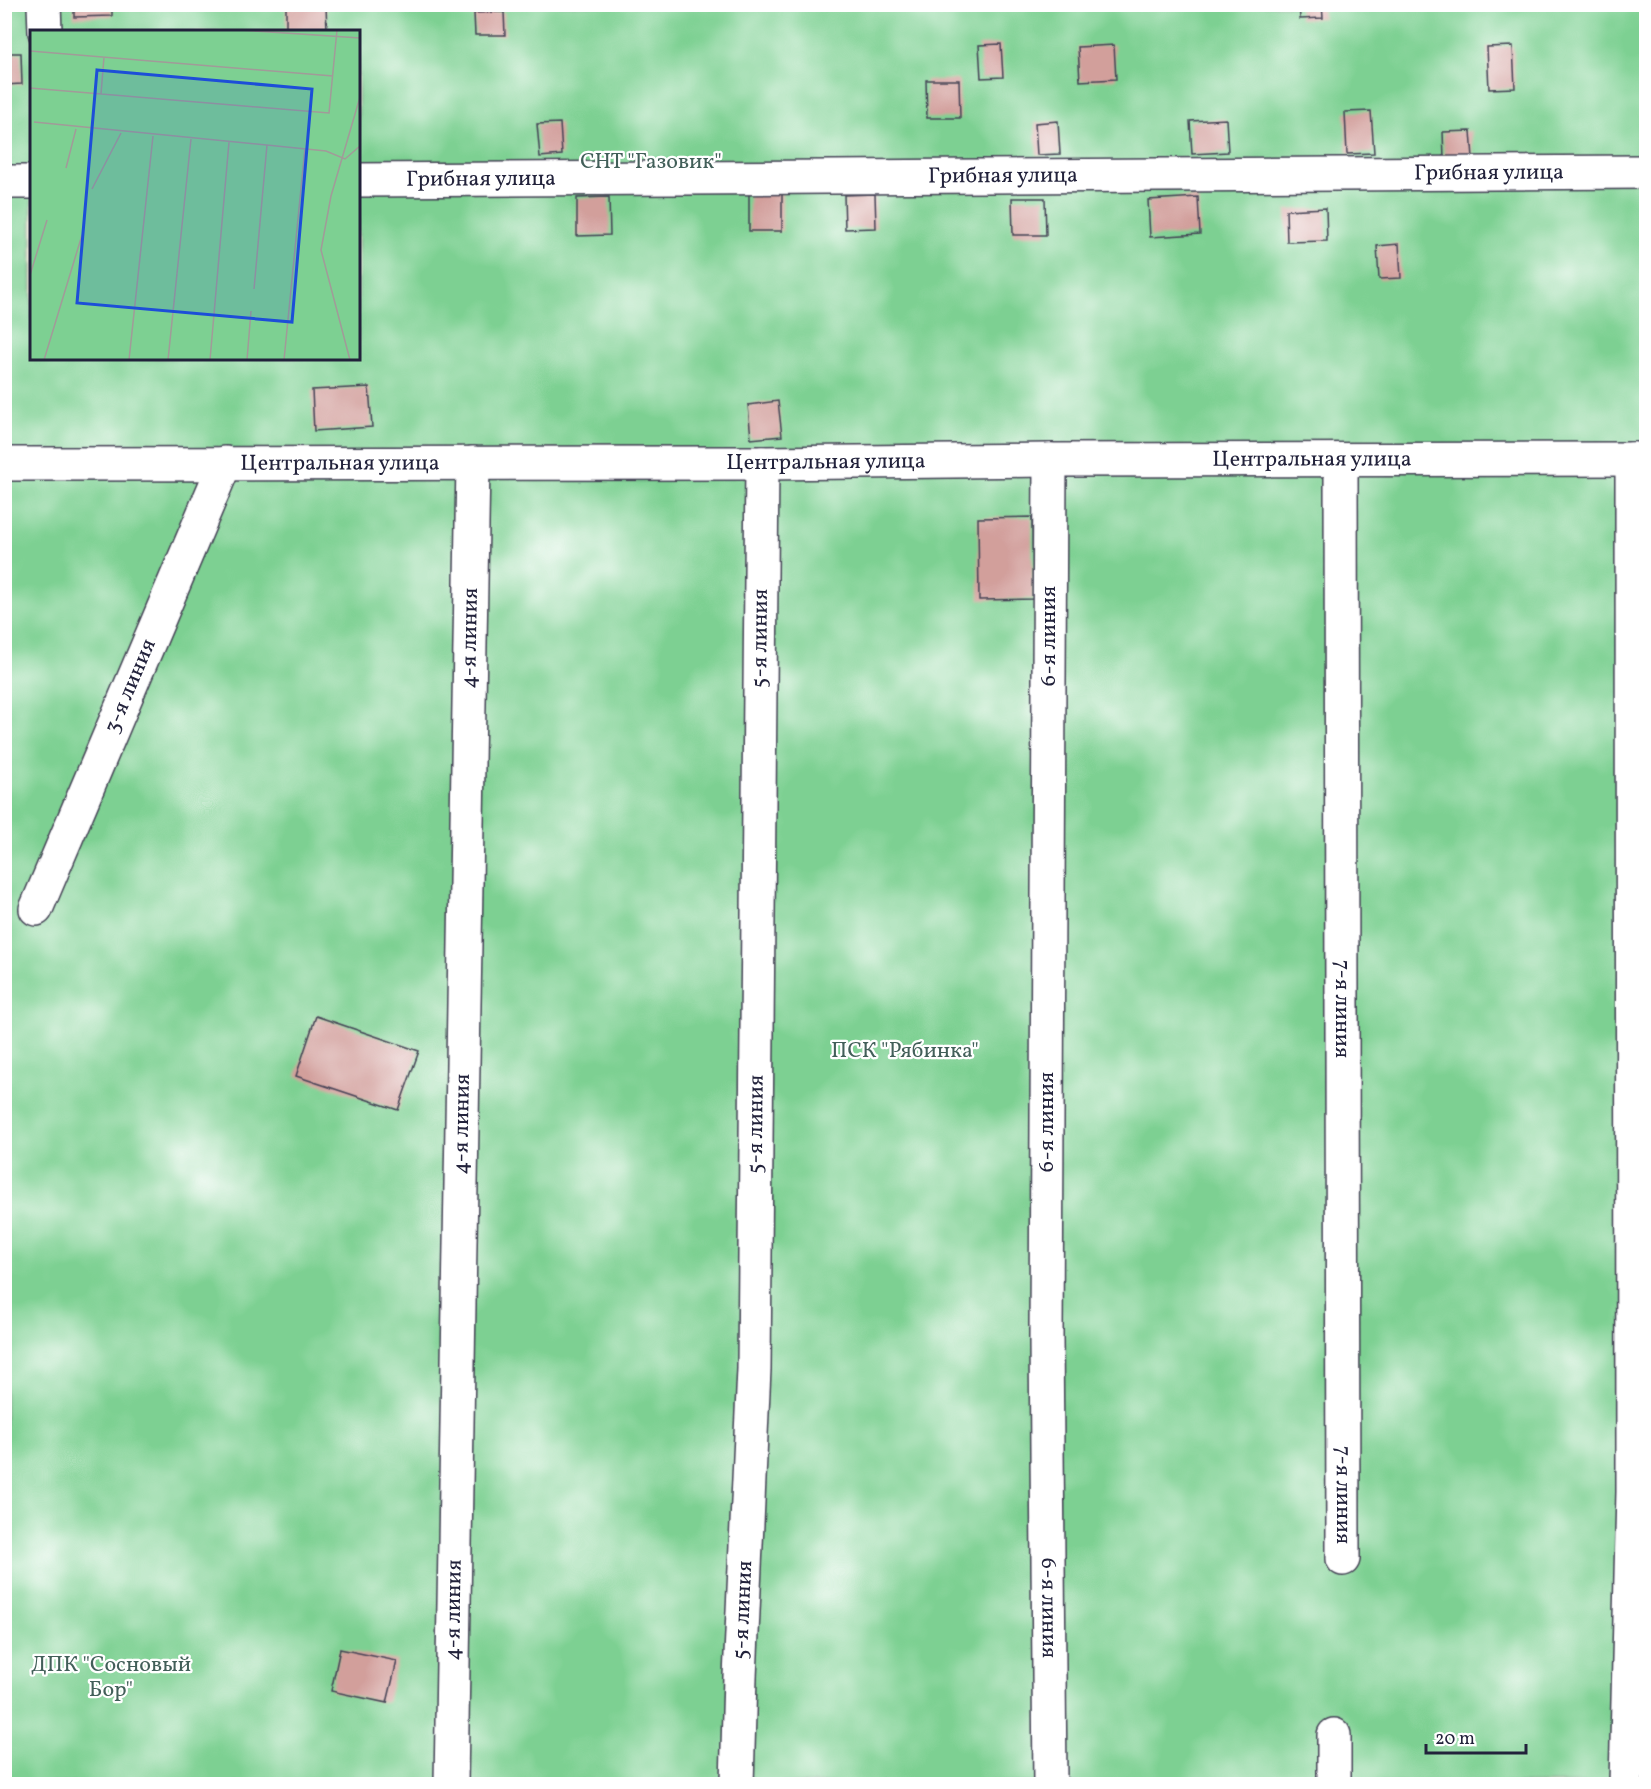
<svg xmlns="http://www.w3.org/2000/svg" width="1651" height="1789" font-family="Vollkorn,serif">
  <rect width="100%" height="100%" fill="#fff"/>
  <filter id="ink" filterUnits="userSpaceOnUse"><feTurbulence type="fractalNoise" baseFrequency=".0167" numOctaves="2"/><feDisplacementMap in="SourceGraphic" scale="12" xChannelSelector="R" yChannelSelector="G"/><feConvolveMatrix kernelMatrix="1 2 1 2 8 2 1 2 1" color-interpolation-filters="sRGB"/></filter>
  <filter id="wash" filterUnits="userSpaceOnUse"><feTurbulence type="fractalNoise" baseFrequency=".008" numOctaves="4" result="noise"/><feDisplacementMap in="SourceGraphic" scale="24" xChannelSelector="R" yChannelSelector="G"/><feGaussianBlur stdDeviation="1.35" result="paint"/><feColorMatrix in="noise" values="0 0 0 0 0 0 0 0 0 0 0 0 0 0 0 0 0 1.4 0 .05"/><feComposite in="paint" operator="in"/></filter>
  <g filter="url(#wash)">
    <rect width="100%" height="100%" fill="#f7ead8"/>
    <path fill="#7dd092" stroke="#507966" stroke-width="1.5" fill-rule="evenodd" d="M5 5H1646V1784H5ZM32 32H358V358H32Z"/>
    <g id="blocks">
      <g fill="#d29f9b">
        <path d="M74 4H112V16L74 17Z"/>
        <path d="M1299 4H1322L1323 18 1300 19Z"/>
        <path d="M326 6 327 30H286V7Z"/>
        <path d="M504 12 505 35H475L474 13Z"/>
        <path d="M1001 44 1003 77 981 78 979 45Z"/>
        <path d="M1114 45 1116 79 1080 81 1078 47Z"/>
        <path d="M1513 46 1515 88 1489 89 1487 47Z"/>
        <path d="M4 53H21L22 84 4 85Z"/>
        <path d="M926 80H959L960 118H927Z"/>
        <path d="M1371 111 1374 153 1347 154 1345 112Z"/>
        <path d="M1226 119 1228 152 1192 154 1190 121Z"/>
        <path d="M1058 121 1060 154 1037 155 1035 123Z"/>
        <path d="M560 123 562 155 540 157 537 124Z"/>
        <path d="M1471 131 1473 158 1444 159 1443 132Z"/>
        <path d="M782 193V231H749V194Z"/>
        <path d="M875 194 876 228 845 229 844 195Z"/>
        <path d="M609 197 610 235 577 236V198Z"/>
        <path d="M1198 197 1200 234 1150 237 1148 200Z"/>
        <path d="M1012 198H1045L1046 235H1013Z"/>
        <path d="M1326 208 1327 241 1287 242 1286 210Z"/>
        <path d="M1399 244 1401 278 1379 279 1377 246Z"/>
        <path d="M369 387 372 427 314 431 312 390Z"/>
        <path d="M778 401 782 436 751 439 748 405Z"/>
        <path d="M1032 517 1033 599 979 600 978 518Z"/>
        <path d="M316 1016 419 1051 398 1110 296 1076Z"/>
        <path d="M340 1649 397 1661 387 1703 331 1691Z"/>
      </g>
    </g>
  </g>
  <g filter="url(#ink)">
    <use href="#blocks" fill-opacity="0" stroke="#424053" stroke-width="1.5"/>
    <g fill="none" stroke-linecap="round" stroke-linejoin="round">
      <g stroke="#424053" stroke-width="36">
        <g id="minor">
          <path d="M44 4 45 32"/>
          <path id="s1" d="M358 180 1646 172"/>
          <path d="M4 182H32"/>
          <path id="s2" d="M1050 460 1046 1338 1050 1784"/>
          <path id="s3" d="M1341 460 1343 1559"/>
          <path id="s4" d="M4 464 762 463 1050 460 1646 459"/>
          <path id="s5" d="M36 909 225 463"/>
          <path d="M1334 1735V1784"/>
          <path id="s6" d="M451 1784 473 463"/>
          <path id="s7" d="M737 1784 740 1677 754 1369 762 463"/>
          <path d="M1626 1784 1633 1492 1632 459"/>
        </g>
      </g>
      <use href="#minor" stroke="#fff" stroke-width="33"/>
    </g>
  </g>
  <g text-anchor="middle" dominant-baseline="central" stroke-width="4.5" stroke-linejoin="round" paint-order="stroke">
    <g font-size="22" fill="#425f59" stroke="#fff">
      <text x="651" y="162">СНТ "Газовик"</text>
      <text x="905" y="1051">ПСК "Рябинка"</text>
      <text x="111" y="1665">ДПК "Сосновый<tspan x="111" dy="25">Бор"</tspan></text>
    </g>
    <g font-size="22" fill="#22223b" stroke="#fff">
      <text stroke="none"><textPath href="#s1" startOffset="1131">Грибная улица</textPath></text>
      <text stroke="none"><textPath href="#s1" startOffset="645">Грибная улица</textPath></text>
      <text stroke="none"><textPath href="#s1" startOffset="123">Грибная улица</textPath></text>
      <text stroke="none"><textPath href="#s4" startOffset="1308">Центральная улица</textPath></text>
      <text stroke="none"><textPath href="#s4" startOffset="822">Центральная улица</textPath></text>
      <text stroke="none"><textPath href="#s4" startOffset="336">Центральная улица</textPath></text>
      <text transform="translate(1049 636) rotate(-90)">6-я линия</text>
      <text stroke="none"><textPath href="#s6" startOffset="1146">4-я линия</textPath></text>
      <text stroke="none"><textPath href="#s7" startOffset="1146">5-я линия</textPath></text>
      <text stroke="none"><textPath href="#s5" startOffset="242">3-я линия</textPath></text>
      <text stroke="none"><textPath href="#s3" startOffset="549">7-я линия</textPath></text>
      <text transform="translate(1047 1122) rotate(-90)">6-я линия</text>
      <text stroke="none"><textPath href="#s6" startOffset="660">4-я линия</textPath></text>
      <text stroke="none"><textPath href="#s7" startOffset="660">5-я линия</textPath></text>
      <text stroke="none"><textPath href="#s3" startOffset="1035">7-я линия</textPath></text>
      <text stroke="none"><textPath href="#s2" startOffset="1148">6-я линия</textPath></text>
      <text stroke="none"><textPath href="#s6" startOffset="174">4-я линия</textPath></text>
      <text stroke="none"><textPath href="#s7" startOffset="174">5-я линия</textPath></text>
    </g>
  </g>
  <g transform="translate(30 30)">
    <rect width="330" height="330" fill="#f7ead8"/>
    <path d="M0 0H330V330H0Z" fill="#7dd092"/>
    <path fill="none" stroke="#a29a99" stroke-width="1.5" d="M211 0 330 8M0 21 303 46M0 58 299 83 307 0M71 64 74 27M4 92 296 121 315 129 330 116M36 138 46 99M62 159 91 103M0 245 17 190M224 259 237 115M14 330 52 205M99 330 123 106M138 330 161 109M180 330 199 112M217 330 221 281M254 330 275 118M320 330 291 220 301 166 330 67"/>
    <path fill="#1d4ed8" fill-opacity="0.15" stroke="#1d4ed8" stroke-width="3" d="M67 40 282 59 262 292 47 273Z"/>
    <rect width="330" height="330" fill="none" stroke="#22223b" stroke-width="3"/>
  </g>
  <rect width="1651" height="1789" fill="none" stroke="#fff" stroke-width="24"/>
  <path d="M1426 1744v9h100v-9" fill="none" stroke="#22223b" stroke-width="3"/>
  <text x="1435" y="1744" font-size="18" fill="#22223b" stroke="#ffffff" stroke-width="4.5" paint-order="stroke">20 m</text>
</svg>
